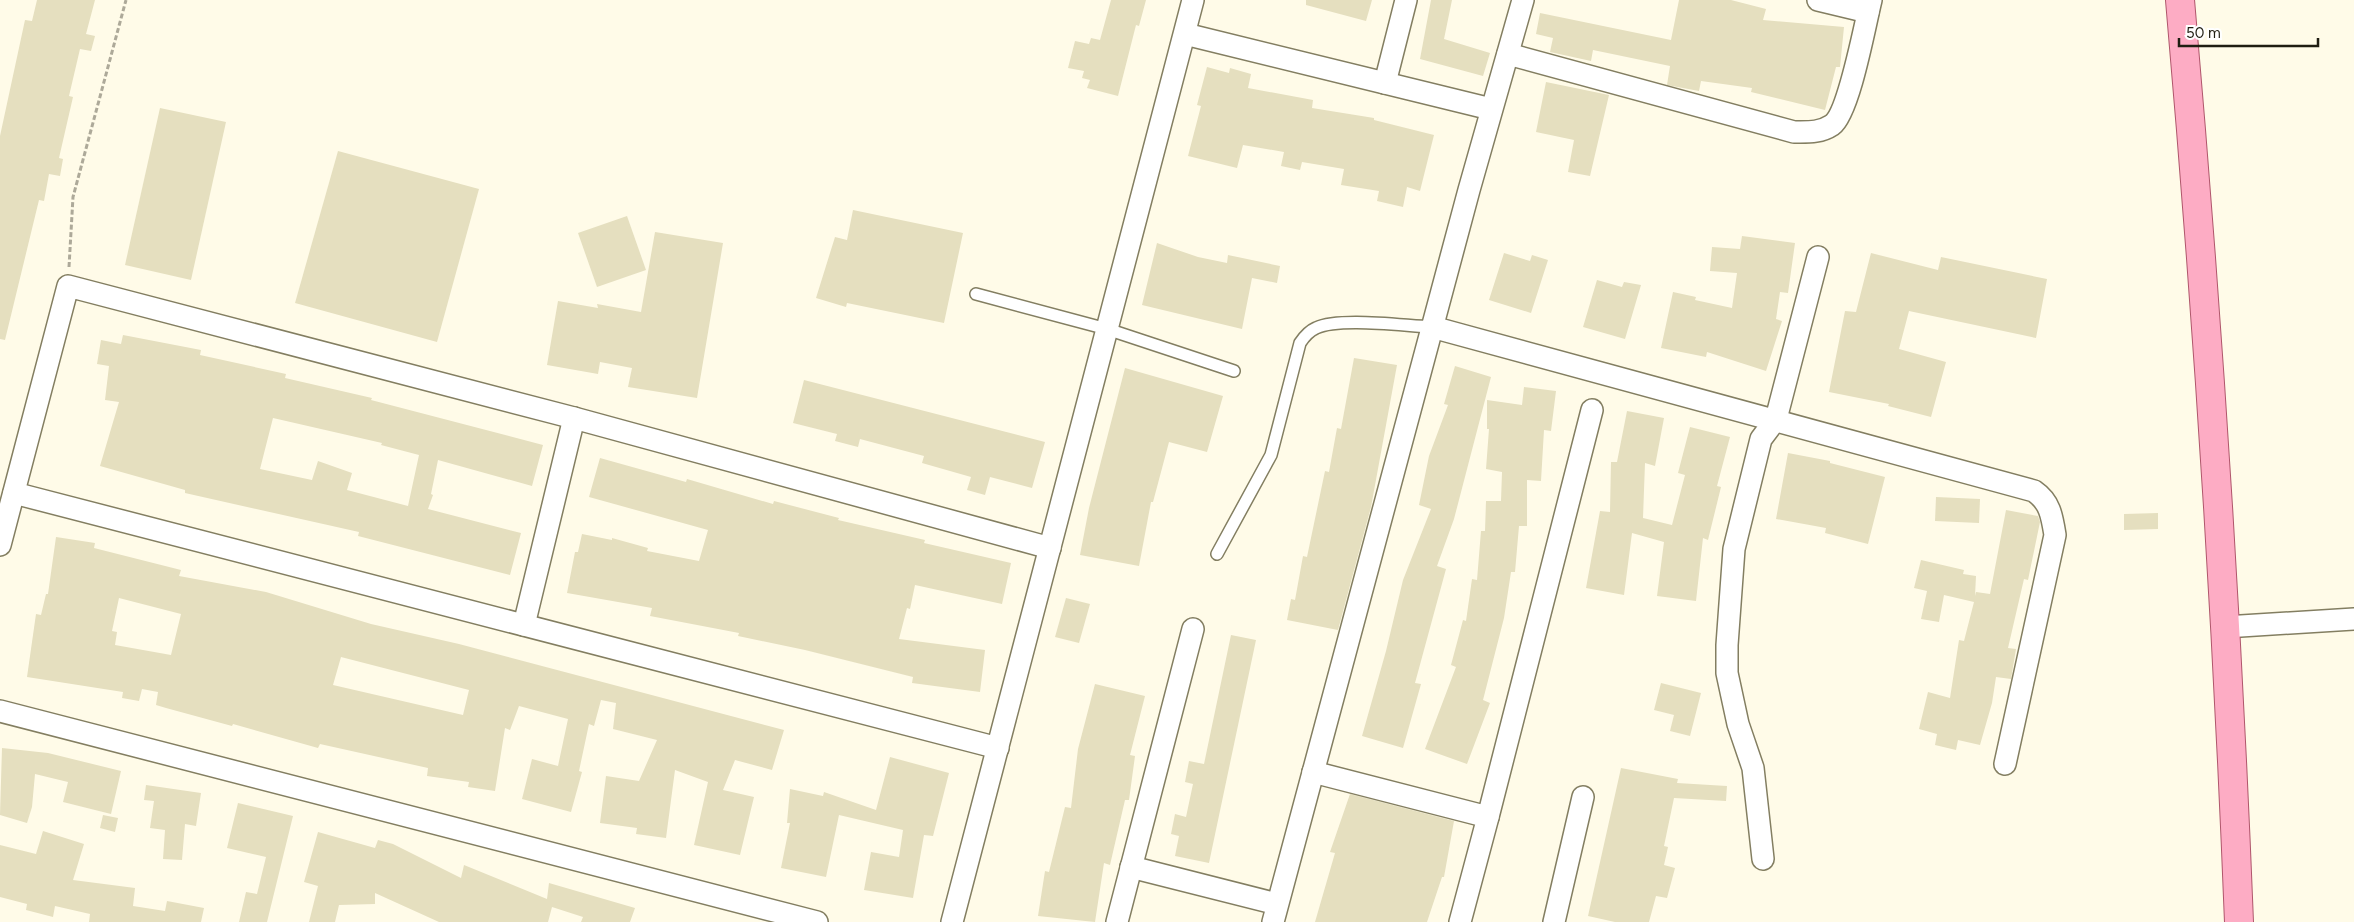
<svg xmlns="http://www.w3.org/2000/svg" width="2354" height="922" font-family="Figtree,sans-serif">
  <rect width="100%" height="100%" fill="#fffbe8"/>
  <g fill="#e5dfbf" fill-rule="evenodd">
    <path d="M37 0H95L86 34 95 36 91 51 80 49 69 96 73 97 59 158 63 159 60 176 49 174 44 201 39 200 5 340 0 339V136L25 20 32 21Z"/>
    <path d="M1111 0H1146L1139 26 1136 25 1118 96 1087 88 1090 80 1082 78 1084 71 1068 68 1075 41 1089 44 1091 38 1100 40Z"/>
    <path d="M1306 0H1372L1366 21 1306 5Z"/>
    <path d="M1431 0H1452L1444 39 1490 53 1483 76 1420 59Z"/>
    <path d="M1679 0H1731L1766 9 1763 20 1844 27 1840 67H1836L1825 110 1751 92 1752 88 1701 81 1699 91 1667 85 1670 66 1593 50 1591 61 1550 52 1553 38 1536 34 1540 13 1671 40Z"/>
    <path d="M1207 67 1229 73 1230 68 1251 74 1248 88 1313 100 1312 108 1374 118V120L1434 135 1420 191 1407 187 1403 207 1377 201 1379 191 1341 185 1344 169 1302 162 1300 170 1281 166 1284 152 1243 145 1237 168 1188 156 1201 106 1197 105Z"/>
    <path d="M1546 82 1609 95 1590 176 1568 172 1574 140 1536 132Z"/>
    <path d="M160 108 226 122 191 280 125 265Z"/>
    <path d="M338 151 479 189 437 342 295 303Z"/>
    <path d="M853 210 963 233 944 323 847 303 846 307 816 298 835 237 847 240Z"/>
    <path d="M627 216 646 270 597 287 578 233Z"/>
    <path d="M655 232 723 243 697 398 628 387 632 368 600 362 598 374 547 365 558 301 598 308 597 304 641 312Z"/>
    <path d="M1742 236 1795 243 1788 293 1780 292 1776 319 1782 321 1766 371 1707 352 1706 357 1661 348 1673 292 1696 297 1695 300 1732 308 1737 273 1710 271 1712 247 1740 249Z"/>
    <path d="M1157 243 1198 257 1227 263 1228 255 1280 266 1277 283 1252 278 1242 329 1142 305Z"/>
    <path d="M1504 253 1530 261 1532 255 1548 260 1531 313 1489 300Z"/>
    <path d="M1871 253 1938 270 1941 257 2047 279 2036 338 1909 311 1899 349 1946 362 1931 417 1888 406 1889 404 1829 392 1845 311 1856 312Z"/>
    <path d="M1597 280 1622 287 1624 282 1641 285 1625 339 1583 327Z"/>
    <path d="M123 335 201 350 200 355 286 374 285 378 372 398 371 400 543 445 532 486 438 460 431 494 433 495 428 509 521 533 510 575 358 536 359 532 185 493V490L100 466 119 402 105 400 109 366 97 364 101 340 121 344ZM273 418 382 443 381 445 419 455 408 506 347 490 352 473 318 461 312 480 260 469Z"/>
    <path d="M1354 358 1397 365 1371 507 1338 630 1287 620 1291 599 1295 600 1303 556 1307 557 1325 471 1329 472 1337 428 1341 429Z"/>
    <path d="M1455 366 1491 377 1454 519 1437 566 1446 569 1415 683 1421 684 1403 748 1362 736 1386 651 1403 580 1431 509 1419 505 1429 456 1448 405 1444 404Z"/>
    <path d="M1125 368 1223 396 1207 452 1169 442 1153 502H1151L1139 566 1080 555 1089 508Z"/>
    <path d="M804 380 1045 442 1032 488 990 477 985 495 967 490 971 477 922 463 924 456 860 439 858 447 835 441 837 434 793 423Z"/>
    <path d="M1524 387 1556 391 1551 431 1544 430 1541 481 1527 480V526H1519L1515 572H1511L1504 618 1483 700 1490 703 1467 764 1425 749 1456 667 1451 665 1463 620 1466 621 1472 579 1477 580 1481 531H1485L1486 501H1501L1502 472 1486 469 1489 429H1487V400L1522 405Z"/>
    <path d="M1627 411 1664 418 1655 466 1645 463 1643 518 1672 525 1685 475 1678 473 1690 427 1730 437 1717 486 1721 487 1708 540 1703 538 1696 601 1657 596 1664 542 1632 533 1624 595 1586 588 1600 511 1610 512 1611 462H1617Z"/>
    <path d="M1788 453 1830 461V463L1885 477 1868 544 1825 533 1826 528 1776 519Z"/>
    <path d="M600 458 686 482 687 479 773 504 774 501 839 518 838 520 925 540 924 543 1011 563 1002 604 915 585 910 609 907 608 899 639 985 650 980 692 912 683 913 677 805 650 738 636 739 633 650 616 652 608 567 593 575 552H578L582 534 612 540V538L648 548 647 551 699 561 708 530 589 497Z"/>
    <path d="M1936 497 1980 499 1979 523 1935 521Z"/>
    <path d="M2006 510 2038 516 2040 522 2028 580 2024 579 2008 648 2016 649 2011 679 1996 677 1992 703 1980 745 1958 740 1956 750 1935 745 1937 734 1919 729 1928 692 1950 698 1959 640 1964 641 1974 602 1944 595 1939 622 1921 619 1927 591 1914 588 1921 560 1964 570 1963 574 1976 576 1975 596 1976 592 1990 594Z"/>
    <path d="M2158 513V529L2124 530V514Z"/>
    <path d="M56 537 95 543 94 548 181 570 179 576 266 592 371 624 459 644 784 730 772 770 735 760 723 790 754 797 740 855 694 845 708 782 675 770 666 838 636 834 637 828 600 823 606 776 639 781 657 740 613 729 616 703 601 700 594 726 589 724 579 771 582 772 571 812 522 799 532 759 558 766 568 719 519 706 510 730 505 728 495 791 468 787 469 782 427 776 428 768 320 744 318 748 233 724 232 726 166 708 156 705 158 692 142 689 139 701 122 698 123 692 27 677 36 614 41 615 46 594H48ZM119 598 181 614 171 655 115 645 117 632 112 631ZM341 657 469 690 463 715 333 685Z"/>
    <path d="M1066 598 1090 604 1079 643 1055 637Z"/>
    <path d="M1231 635 1256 640 1209 863 1175 856 1179 836 1171 834 1175 814 1186 817 1193 784 1185 782 1189 761 1204 764Z"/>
    <path d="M1661 683 1701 693 1690 736 1670 731 1674 715 1654 710Z"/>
    <path d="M1095 684 1145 696 1130 755 1135 756 1129 800H1125L1110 865 1104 863 1095 922 1038 916 1045 871 1049 872 1065 807 1071 808 1078 749Z"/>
    <path d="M2 748 48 753 121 771 111 814 63 802 68 782 35 774 32 807 27 823 0 815Z"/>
    <path d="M890 757 949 773 933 836 924 835 913 898 864 890 871 852 899 857 903 830 839 815 826 877 781 868 790 823H787L790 789 823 796 824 792 876 810Z"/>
    <path d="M1621 768 1678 779 1677 783 1727 786 1726 801 1674 798 1664 846 1668 847 1664 865 1675 868 1667 898 1656 896 1649 922H1615L1588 916Z"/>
    <path d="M146 785 201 793 196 826 185 824 182 860 163 859 165 830 150 828 154 801 144 800Z"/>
    <path d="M1350 794 1454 821 1444 877H1442L1427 922H1315L1335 853 1330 852Z"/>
    <path d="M238 803 293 816 267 922H239L246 892 257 894 266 857 227 848Z"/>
    <path d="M103 815 118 818 115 832 100 828Z"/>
    <path d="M43 831 84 844 73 880 135 888 133 906 165 911 167 901 204 908 201 922H89L90 914 55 906 53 917 26 910 27 904 0 897V845L36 854Z"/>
    <path d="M318 832 375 848 378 840 393 844 461 878 464 865 547 899 549 883 635 908 630 922H581L583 917 552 907 548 922H439L375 893V904L339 905 335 922H309L318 886 304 882Z"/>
  </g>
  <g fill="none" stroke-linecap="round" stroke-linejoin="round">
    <g stroke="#837e61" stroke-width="14">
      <g id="service">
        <path d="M976 294 1107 329 1234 371"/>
        <path d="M1217 554 1271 455 1300 343C1304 337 1309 331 1316 328 1340 317 1404 326 1432 327"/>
      </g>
    </g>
    <g stroke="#837e61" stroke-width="24">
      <g id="minor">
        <path d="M1818 0 1868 12"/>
        <path d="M1185 34 1491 109"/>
        <path d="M1508 54 1794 132C1808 132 1820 133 1832 125 1849 113 1865 24 1871 0"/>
        <path d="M1385 83 1406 0"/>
        <path d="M1432 327 2034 491C2050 502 2052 516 2055 535L2005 764"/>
        <path d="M14 493 998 748"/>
        <path d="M0 545 68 286 574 418 1050 548"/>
        <path d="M524 625 574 418"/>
        <path d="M2225 627 2354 619"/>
        <path d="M0 711 817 922"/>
        <path d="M1313 772 1488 817 1592 410"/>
        <path d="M1763 859 1753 768 1738 724 1727 673V645L1734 549 1761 439 1776 419 1818 257"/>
        <path d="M1131 867 1277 904"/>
        <path d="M952 922 1193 0"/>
        <path d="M1117 922 1193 629"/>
        <path d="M1273 922 1469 190 1523 0"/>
        <path d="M1460 922 1488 817"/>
        <path d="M1554 922 1583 797"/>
      </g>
    </g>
    <g stroke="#af566b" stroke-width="30">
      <path id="primary" d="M2180 0C2207 307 2227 614 2239 922"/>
    </g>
    <path stroke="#ada999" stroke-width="3" stroke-dasharray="5 2.5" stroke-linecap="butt" d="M69 267 73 197 126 0"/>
    <use href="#service" stroke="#fff" stroke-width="11"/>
    <use href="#minor" stroke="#fff" stroke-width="21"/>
    <use href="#primary" stroke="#fdacc4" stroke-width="28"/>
  </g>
  <path d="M2179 38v8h139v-8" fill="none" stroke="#1f1d11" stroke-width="2.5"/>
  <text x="2186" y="38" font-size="15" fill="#1f1d11" stroke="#ffffff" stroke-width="4" paint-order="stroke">50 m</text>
</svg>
